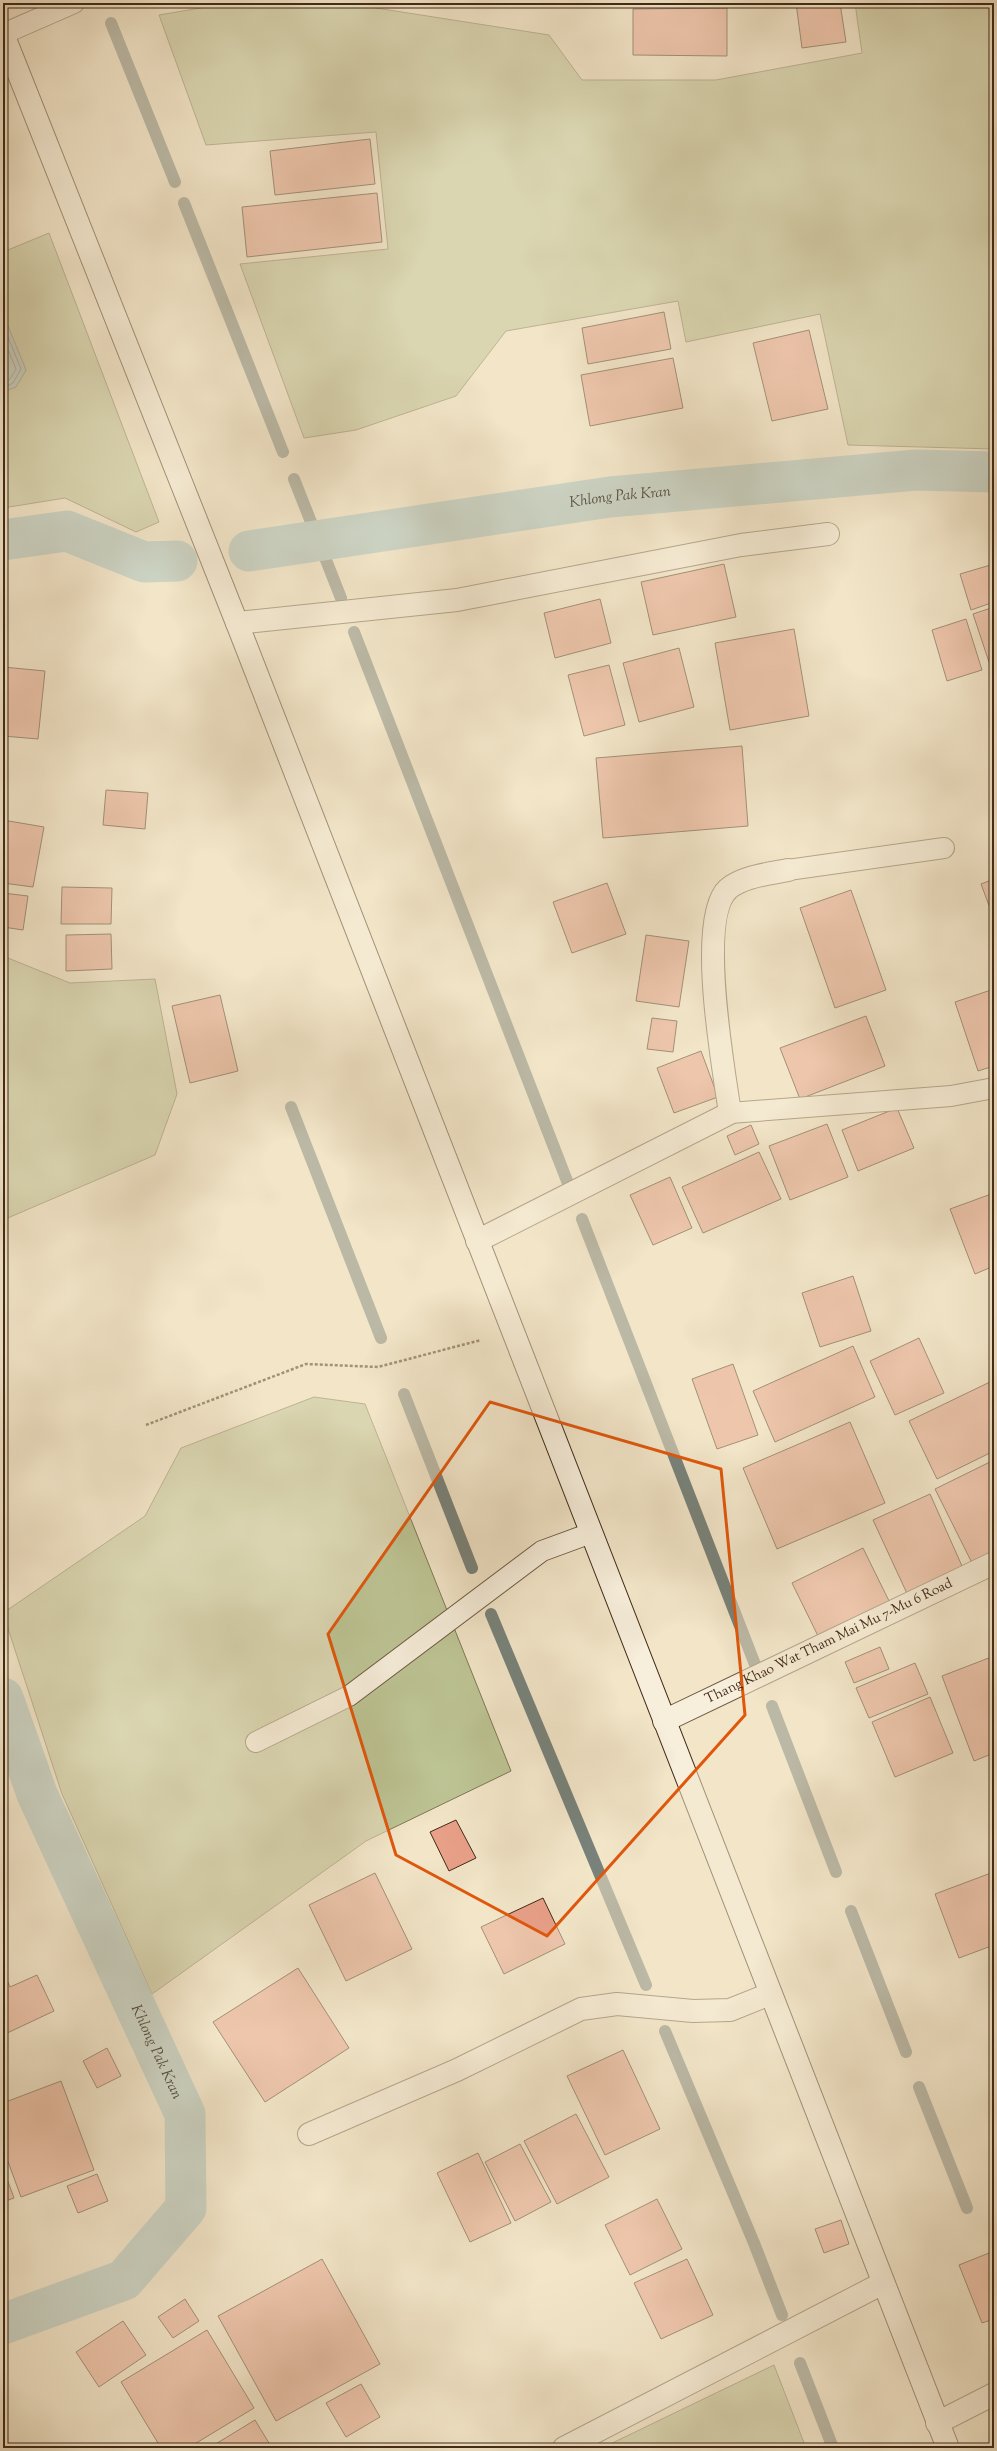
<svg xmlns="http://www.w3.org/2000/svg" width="997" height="2451" font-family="'Sorts Mill Goudy',serif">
  <rect width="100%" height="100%" fill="#f2e5c8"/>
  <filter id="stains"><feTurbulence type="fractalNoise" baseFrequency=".005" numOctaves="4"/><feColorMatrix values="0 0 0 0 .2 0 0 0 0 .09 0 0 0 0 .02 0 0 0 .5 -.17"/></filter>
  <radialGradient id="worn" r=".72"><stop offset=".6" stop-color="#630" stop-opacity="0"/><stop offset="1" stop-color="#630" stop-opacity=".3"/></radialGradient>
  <g fill="#bdc494" stroke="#7f7755">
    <path d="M230 3H344L549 35 582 80H716L862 53 855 3H994V449L848 445 820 314 686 342 678 301 506 331 456 396 356 430 304 438 240 264 388 249 376 132 206 145 159 15Z"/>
    <path d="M49 233 159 522 136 532 65 498 3 508V392L16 387 26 370 3 314V252Z"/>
    <path d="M3 956 70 983 155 979 177 1094 155 1155 3 1220Z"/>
    <path d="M314 1397 365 1404 511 1771 366 1841 152 1994 62 1794 3 1613 145 1516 181 1448Z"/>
    <path d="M774 2365 806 2448H602L604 2447Z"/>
  </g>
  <path fill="#9dbdbd" stroke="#78827a" d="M3 314 26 370 16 387 3 392Z"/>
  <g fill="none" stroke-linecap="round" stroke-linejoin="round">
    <g stroke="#6f746a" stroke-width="1">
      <path d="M3 325 21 369 13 383 3 388"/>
      <path d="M3 338 16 369 10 379 3 382"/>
    </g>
    <g stroke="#78827a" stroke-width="12">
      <path d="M111 23 175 182"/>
      <path d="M184 203 283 452"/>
      <path d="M294 479 341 598"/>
      <path d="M354 632 569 1186"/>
      <path d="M291 1107 381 1338"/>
      <path d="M582 1219 756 1667"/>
      <path d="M404 1394 472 1568"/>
      <path d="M491 1614 646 1985"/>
      <path d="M772 1706 836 1872"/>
      <path d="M851 1911 906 2052"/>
      <path d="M665 2031 754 2243 782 2315"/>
      <path d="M919 2087 967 2208"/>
      <path d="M800 2363 833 2448"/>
    </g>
    <g stroke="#9dbdbd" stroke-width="41">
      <path d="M3 540 67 531 144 562 177 561"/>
      <path id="s1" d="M249 551 610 497 916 470 994 472"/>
      <path id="s2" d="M3 1698 37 1794 185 2114 186 2208 124 2280 3 2324"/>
    </g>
  </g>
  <g fill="#e9a189" stroke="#412a16">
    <path d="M796 3H840L846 42 802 48Z"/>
    <path d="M727 8V56L633 55V9Z"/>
    <path d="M370 139 375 184 275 195 270 151Z"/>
    <path d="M377 193 382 242 247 257 242 207Z"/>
    <path d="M664 312 671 349 588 364 582 328Z"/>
    <path d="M809 330 828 409 772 421 753 343Z"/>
    <path d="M673 358 683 408 590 426 581 375Z"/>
    <path d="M724 564 736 617 653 635 641 582Z"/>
    <path d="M994 564V602L971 610 960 574Z"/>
    <path d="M600 599 611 643 555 658 544 613Z"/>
    <path d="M994 607V671H992L973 614Z"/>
    <path d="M966 619 982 670 947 681 932 630Z"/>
    <path d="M794 629 809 716 730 730 715 643Z"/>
    <path d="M679 648 694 707 639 722 623 663Z"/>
    <path d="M609 665 625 725 584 736 568 675Z"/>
    <path d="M3 667 45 671 38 739 3 736Z"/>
    <path d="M742 746 748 826 603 838 596 758Z"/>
    <path d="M106 790 148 793 145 829 103 825Z"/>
    <path d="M3 820 44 827 33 887 3 883Z"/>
    <path d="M994 879V919L981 884Z"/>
    <path d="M607 883 626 934 572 953 553 902Z"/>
    <path d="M62 887 112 888 111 924H61Z"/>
    <path d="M851 890 886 990 835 1008 800 908Z"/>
    <path d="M3 893 28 896 23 930 3 927Z"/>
    <path d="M111 934 112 969 66 971V935Z"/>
    <path d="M646 935 689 941 679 1007 636 1001Z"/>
    <path d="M994 989V1066L978 1071 955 1002Z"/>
    <path d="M220 995 238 1071 190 1083 172 1006Z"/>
    <path d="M866 1016 885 1066 800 1099 780 1048Z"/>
    <path d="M652 1018 677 1021 673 1052 647 1049Z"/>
    <path d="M701 1051 718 1097 674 1113 657 1068Z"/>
    <path d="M897 1108 914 1148 858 1171 842 1130Z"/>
    <path d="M827 1124 848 1177 790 1200 769 1146Z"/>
    <path d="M751 1125 759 1144 735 1155 727 1136Z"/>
    <path d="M759 1152 781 1199 703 1233 682 1187Z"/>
    <path d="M670 1177 692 1228 653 1245 630 1195Z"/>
    <path d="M994 1193V1266L975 1274 950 1209Z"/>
    <path d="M853 1276 871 1331 820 1347 802 1293Z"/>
    <path d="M919 1338 944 1393 895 1415 870 1361Z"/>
    <path d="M853 1346 875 1397 775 1442 753 1391Z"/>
    <path d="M733 1364 758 1435 717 1449 692 1379Z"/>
    <path d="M992 1381 994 1385V1451L937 1479 909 1421Z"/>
    <path d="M850 1422 885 1503 777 1549 743 1468Z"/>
    <path d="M994 1460V1557L974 1567 935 1489Z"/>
    <path d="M930 1494 966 1575 910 1600 873 1520Z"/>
    <path d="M863 1548 891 1605 820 1640 792 1583Z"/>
    <path d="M880 1647 889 1669 854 1683 845 1662Z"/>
    <path d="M994 1656V1753L974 1761 942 1676Z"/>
    <path d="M915 1663 928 1694 869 1718 856 1688Z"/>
    <path d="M930 1697 953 1753 895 1777 872 1722Z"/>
    <path d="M456 1820 476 1858 449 1871 430 1832Z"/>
    <path d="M375 1873 412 1949 346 1981 309 1905Z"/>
    <path d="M991 1873 994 1879V1945L959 1958 935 1894Z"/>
    <path d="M543 1898 565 1944 504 1974 481 1927Z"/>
    <path d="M298 1968 349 2048 265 2102 213 2022Z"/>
    <path d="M3 1971 10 1987 37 1975 54 2011 3 2035Z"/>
    <path d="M107 2048 121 2076 97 2088 83 2061Z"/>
    <path d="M623 2050 660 2129 605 2155 567 2076Z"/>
    <path d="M61 2081 94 2170 21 2197 3 2148V2103Z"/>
    <path d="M576 2114 609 2177 557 2204 524 2141Z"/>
    <path d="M520 2144 551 2202 515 2221 485 2162Z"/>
    <path d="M478 2153 511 2223 470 2242 437 2173Z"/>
    <path d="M3 2168 14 2198 3 2202Z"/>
    <path d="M97 2174 108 2201 78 2213 67 2186Z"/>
    <path d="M657 2199 682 2249 630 2275 605 2225Z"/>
    <path d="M841 2220 849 2244 824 2253 815 2229Z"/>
    <path d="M994 2251V2319L982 2323 959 2265Z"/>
    <path d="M322 2259 380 2364 276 2421 218 2316Z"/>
    <path d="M687 2259 713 2315 661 2339 634 2283Z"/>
    <path d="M185 2299 199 2321 173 2338 158 2317Z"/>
    <path d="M123 2321 146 2355 99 2387 76 2352Z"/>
    <path d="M207 2330 254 2408 188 2448H161L121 2382Z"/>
    <path d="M361 2384 380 2417 346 2437 326 2403Z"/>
    <path d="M255 2420 272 2448H209Z"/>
  </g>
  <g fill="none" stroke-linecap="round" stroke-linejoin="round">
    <g stroke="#6d5942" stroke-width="22">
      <g id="service">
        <path d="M3 34 74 3"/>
        <path d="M788 870 944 848"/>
        <path d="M730 1113 951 1096 994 1088"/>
        <path d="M256 1742 349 1696 542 1551 591 1533"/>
      </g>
    </g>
    <g stroke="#6d5942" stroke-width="24">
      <g id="minor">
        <path d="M237 623 457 600 741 545 828 534"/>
        <path d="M477 1241 730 1113C724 1071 696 918 728 889 743 876 770 874 788 870"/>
        <path id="s3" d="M664 1721 994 1563"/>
        <path d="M309 2134 457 2070 581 2009 617 2004 693 2011 730 2010 770 1994"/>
        <path d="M937 2423 994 2394"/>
        <path d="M564 2448 883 2283"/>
      </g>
    </g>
    <g stroke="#412a16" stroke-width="24">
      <path id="secondary" d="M3 34 237 623 948 2448"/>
    </g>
    <path stroke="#412a16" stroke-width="2.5" stroke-dasharray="3 2" stroke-linecap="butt" d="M146 1425 306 1364 378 1367 481 1340"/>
    <use href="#service" stroke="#f7eedb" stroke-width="20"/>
    <use href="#minor" stroke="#f7eedb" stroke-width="22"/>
    <use href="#secondary" stroke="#f7eedb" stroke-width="22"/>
  </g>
  <path d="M0 0H997V2451H0ZM490 1402 721 1469 745 1715 547 1936 396 1855 328 1634Z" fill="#f2e5c8" fill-opacity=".55" fill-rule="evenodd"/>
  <path fill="none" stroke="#e0570c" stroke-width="3" stroke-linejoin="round" d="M490 1402 721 1469 745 1715 547 1936 396 1855 328 1634Z"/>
  <g text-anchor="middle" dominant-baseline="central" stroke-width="3.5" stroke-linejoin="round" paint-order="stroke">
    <g font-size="14" fill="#412a16" stroke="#f7eedb">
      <text stroke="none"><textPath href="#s3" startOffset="183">Thang Khao Wat Tham Mai Mu 7-Mu 6 Road</textPath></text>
    </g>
    <g font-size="15" font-style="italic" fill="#584f40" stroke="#f7eedb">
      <text stroke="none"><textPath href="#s1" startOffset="375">Khlong Pak Kran</textPath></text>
      <text stroke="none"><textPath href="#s2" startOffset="386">Khlong Pak Kran</textPath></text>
    </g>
  </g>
  <rect width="997" height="2451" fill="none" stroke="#f2e5c8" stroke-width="16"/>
  <rect x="4" y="4" width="989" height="2443" fill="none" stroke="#412a16" stroke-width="2"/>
  <rect x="8" y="8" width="981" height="2435" fill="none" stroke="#412a16"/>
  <rect width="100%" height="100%" filter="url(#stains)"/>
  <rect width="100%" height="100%" fill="url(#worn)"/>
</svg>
